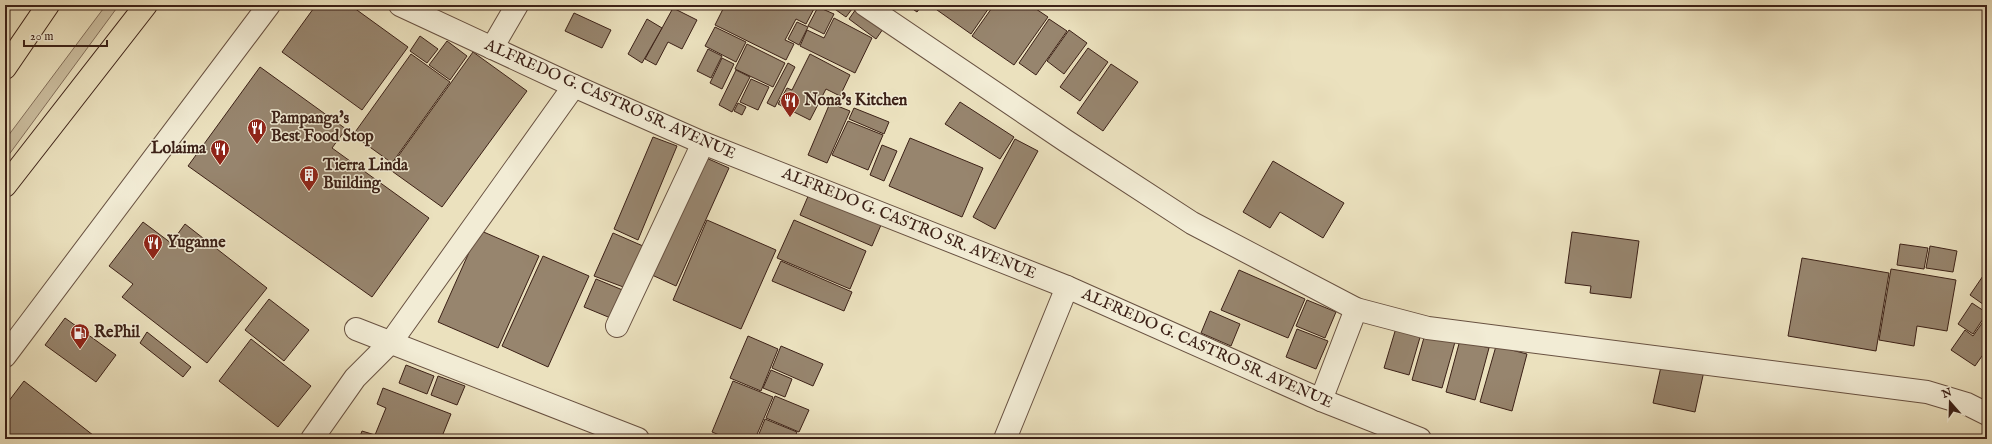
<svg xmlns="http://www.w3.org/2000/svg" width="1992" height="444" font-family="'IM FELL English',serif">
  <rect width="100%" height="100%" fill="#ebe1be"/>
  <filter id="stains"><feTurbulence type="fractalNoise" baseFrequency=".005" numOctaves="4"/><feColorMatrix values="0 0 0 0 .2 0 0 0 0 .09 0 0 0 0 .02 0 0 0 .5 -.17"/></filter>
  <radialGradient id="worn" r=".72"><stop offset=".6" stop-color="#630" stop-opacity="0"/><stop offset="1" stop-color="#630" stop-opacity=".3"/></radialGradient>
  <path fill="#cdc0a2" stroke="#84705c" d="M106 5H119L5 160V140Z"/>
  <g fill="#97856e" stroke="#3c2117">
    <path d="M316 5H350L408 47 362 110 282 52Z"/>
    <path d="M725 5H816L806 24 796 19 785 40 794 44 786 60 715 25Z"/>
    <path d="M829 5H855L846 17Z"/>
    <path d="M907 5H922L917 12Z"/>
    <path d="M930 5H991L971 34Z"/>
    <path d="M994 5H1030L1048 17 1014 65 972 36Z"/>
    <path d="M818 7 834 14 824 34 808 26Z"/>
    <path d="M673 8 697 20 682 49 668 42 656 65 645 59Z"/>
    <path d="M856 9 883 29 876 39 849 19Z"/>
    <path d="M574 13 611 30 602 48 565 31Z"/>
    <path d="M834 18 872 38 855 73 800 46 807 30 824 38Z"/>
    <path d="M647 19 662 28 642 63 628 54Z"/>
    <path d="M1049 19 1067 31 1036 75 1019 63Z"/>
    <path d="M797 22 808 27 799 45 788 39Z"/>
    <path d="M715 27 746 42 736 62 705 46Z"/>
    <path d="M1069 30 1087 43 1064 74 1047 61Z"/>
    <path d="M420 36 438 49 427 63 410 51Z"/>
    <path d="M447 41 467 56 450 80 429 65Z"/>
    <path d="M747 44 785 63 773 87 735 69Z"/>
    <path d="M1088 48 1108 62 1080 101 1060 87Z"/>
    <path d="M708 49 722 56 711 78 697 71Z"/>
    <path d="M473 52 527 91 442 207 389 169Z"/>
    <path d="M411 54 450 82 392 163 353 135Z"/>
    <path d="M810 54 850 75 840 96 826 89 810 120 778 104 787 88 792 90Z"/>
    <path d="M722 58 734 64 722 89 710 83Z"/>
    <path d="M788 63 795 67 775 107 767 103Z"/>
    <path d="M1111 64 1138 82 1103 131 1077 113Z"/>
    <path d="M260 67 346 129 332 148 429 218 372 297 188 166Z"/>
    <path d="M736 70 750 77 732 112 719 105Z"/>
    <path d="M751 79 769 87 758 110 740 102Z"/>
    <path d="M960 102 1014 137 1000 159 945 124Z"/>
    <path d="M738 103 746 107 742 115 734 111Z"/>
    <path d="M830 103 850 111 827 163 808 155Z"/>
    <path d="M854 108 889 122 884 134 849 119Z"/>
    <path d="M848 121 883 135 868 170 832 155Z"/>
    <path d="M653 137 677 146 638 240 614 229Z"/>
    <path d="M910 138 983 168 962 217 889 186Z"/>
    <path d="M1015 139 1038 151 995 229 973 217Z"/>
    <path d="M882 145 897 151 884 181 870 175Z"/>
    <path d="M704 157 729 168 676 286 652 275Z"/>
    <path d="M1273 161 1344 203 1323 238 1280 212 1270 228 1243 212Z"/>
    <path d="M812 187 884 218 872 246 800 215Z"/>
    <path d="M707 220 776 250 741 329 673 300Z"/>
    <path d="M794 220 866 251 850 289 777 258Z"/>
    <path d="M143 222 171 243 185 224 267 288 207 363 122 297 133 284 109 266Z"/>
    <path d="M479 230 539 256 498 348 438 322Z"/>
    <path d="M1572 232 1639 241 1631 298 1590 293 1591 286 1565 283Z"/>
    <path d="M613 233 643 246 626 288 594 276Z"/>
    <path d="M1900 244 1928 248 1924 269 1897 265Z"/>
    <path d="M1930 246 1957 251 1953 272 1926 268Z"/>
    <path d="M543 256 589 276 548 367 502 346Z"/>
    <path d="M1802 258 1889 273 1876 351 1788 336Z"/>
    <path d="M781 261 852 292 844 311 772 281Z"/>
    <path d="M1891 269 1956 280 1947 331 1917 326 1914 346 1879 340Z"/>
    <path d="M1239 270 1305 299 1288 338 1221 310Z"/>
    <path d="M1987 270V307L1970 295Z"/>
    <path d="M596 279 625 291 613 319 584 307Z"/>
    <path d="M269 299 309 330 284 361 245 330Z"/>
    <path d="M1307 300 1336 312 1325 338 1296 326Z"/>
    <path d="M1972 303 1987 313 1973 334 1958 324Z"/>
    <path d="M1210 311 1240 324 1231 346 1201 333Z"/>
    <path d="M1987 316V349L1975 366 1951 350 1965 330 1973 336Z"/>
    <path d="M65 318 116 355 96 382 45 345Z"/>
    <path d="M1396 328 1421 334 1409 375 1384 368Z"/>
    <path d="M1297 329 1328 341 1316 369 1286 357Z"/>
    <path d="M147 332 191 367 183 377 140 343Z"/>
    <path d="M1425 334 1455 342 1442 388 1412 380Z"/>
    <path d="M748 336 778 349 761 391 730 378Z"/>
    <path d="M251 339 311 386 278 427 219 381Z"/>
    <path d="M1460 340 1489 348 1475 400 1446 392Z"/>
    <path d="M781 346 823 364 813 386 772 368Z"/>
    <path d="M1496 346 1527 354 1512 411 1480 402Z"/>
    <path d="M1662 362 1704 371 1695 412 1653 403Z"/>
    <path d="M406 365 434 376 427 394 399 383Z"/>
    <path d="M771 370 792 379 785 397 763 388Z"/>
    <path d="M438 376 465 386 457 405 431 395Z"/>
    <path d="M24 381 52 403 98 439H5V406Z"/>
    <path d="M733 381 773 397 755 439H729L712 432Z"/>
    <path d="M383 388 451 414 441 439H359L362 431 375 435 386 408 377 404Z"/>
    <path d="M775 396 809 410 799 432 766 418Z"/>
    <path d="M765 419 797 432 794 439H757Z"/>
  </g>
  <g fill="none" stroke-linecap="round" stroke-linejoin="round">
    <g stroke="#685141" stroke-width="24">
      <g id="minor">
        <path d="M400 5 574 86 703 143 1067 287 1321 400 1420 439"/>
        <path d="M865 5 1066 141 1192 223 1356 309 1428 328 1927 392 1967 404 1987 414"/>
        <path d="M492 48 517 5"/>
        <path d="M617 326 703 143"/>
        <path d="M356 329 638 439"/>
        <path d="M5 356 269 5"/>
        <path d="M1321 400 1356 309"/>
        <path d="M312 439 355 378 391 342 574 86"/>
        <path d="M1005 439 1067 287"/>
      </g>
    </g>
    <g stroke="#3c2117" stroke-width="24">
      <g id="highway">
        <path d="M5 68 48 5"/>
        <path d="M5 186 146 5"/>
      </g>
    </g>
    <use href="#minor" stroke="#f2ecd5" stroke-width="22"/>
    <use href="#highway" stroke="#ebe1be" stroke-width="22"/>
  </g>
  <defs>
    <g id="restaurant-pin" transform="scale(1)"><path d="M0 17L-7.5 6A9.5 9.5 0 1 1 7.5 6Z" fill="#8f2418" stroke="#f2ecd5"/><path d="M-5-6h1v4h1v-4h1v4h1v-4h1v5L-1.5 .5V6h-2V.5L-5-1ZM5-6V6H3V1.5H1.5Q1.5-4 5-6Z" fill="#fff"/></g>
    <g id="building-pin" transform="scale(1)"><path d="M0 17L-7.5 6A9.5 9.5 0 1 1 7.5 6Z" fill="#8f2418" stroke="#f2ecd5"/><path d="M-4-6H4V6H1V3H-1V6H-4ZM-2.5-4.3h1.7v1.8h-1.7ZM.8-4.3h1.7v1.8H.8ZM-2.5-1h1.7V.8h-1.7ZM.8-1h1.7V.8H.8Z" fill="#fff"/></g>
    <g id="fuel-pin" transform="scale(1)"><path d="M0 17L-7.5 6A9.5 9.5 0 1 1 7.5 6Z" fill="#8f2418" stroke="#f2ecd5"/><path d="M-5.5-6h7V0h2V4h1.3V-2.5L3-4.5l.8-.8L6-3V5H2.5V1h-1V6h-7ZM-4.2-4.7v3.2H.2V-4.7Z" fill="#fff"/></g>
  </defs>
  <g fill-rule="evenodd">
    <use href="#restaurant-pin" x="790" y="101"/>
    <use href="#restaurant-pin" x="257" y="128"/>
    <use href="#restaurant-pin" x="220" y="149"/>
    <use href="#building-pin" x="309" y="175"/>
    <use href="#restaurant-pin" x="153" y="243"/>
    <use href="#fuel-pin" x="80" y="333"/>
  </g>
  <g text-anchor="middle" dominant-baseline="central" stroke-width="3" stroke-linejoin="round" paint-order="stroke">
    <g font-size="16" fill="#3c2117" stroke="#f2ecd5">
      <text transform="translate(610 100) rotate(24)">ALFREDO G. CASTRO SR. AVENUE</text>
      <text transform="translate(909 224) rotate(22)">ALFREDO G. CASTRO SR. AVENUE</text>
      <text transform="translate(1207 349) rotate(24)">ALFREDO G. CASTRO SR. AVENUE</text>
    </g>
    <g font-size="16" font-weight="bold" fill="#3c2117" stroke="#f2ecd5" text-anchor="start">
      <text x="804" y="101">Nona's Kitchen</text>
      <text x="271" y="119">Pampanga's<tspan x="271" dy="18">Best Food Stop</tspan></text>
      <text x="206" y="149" text-anchor="end">Lolaima</text>
      <text x="323" y="166">Tierra Linda<tspan x="323" dy="18">Building</tspan></text>
      <text x="167" y="243">Yuganne</text>
      <text x="94" y="333">RePhil</text>
    </g>
  </g>
  <rect width="1992" height="444" fill="none" stroke="#ebe1be" stroke-width="20"/>
  <rect x="6" y="6" width="1980" height="432" fill="none" stroke="#3c2117" stroke-width="2"/>
  <rect x="10" y="10" width="1972" height="424" fill="none" stroke="#3c2117"/>
  <g transform="translate(1950 402) rotate(340)" stroke="#f2ecd5" stroke-width="3" paint-order="stroke">
  <path d="M0-3L7 15L0 10L-7 15Z" fill="#3c2117"/>
  <text y="-6" font-size="11" font-weight="bold" text-anchor="middle" fill="#3c2117">N</text>
  </g>
  <path d="M24 40v6h83v-6" fill="none" stroke="#3c2117" stroke-width="2"/>
  <text x="30" y="40" font-size="12" fill="#3c2117" stroke="#f2ecd5" stroke-width="3" paint-order="stroke">20 m</text>
  <rect width="100%" height="100%" filter="url(#stains)"/>
  <rect width="100%" height="100%" fill="url(#worn)"/>
</svg>
